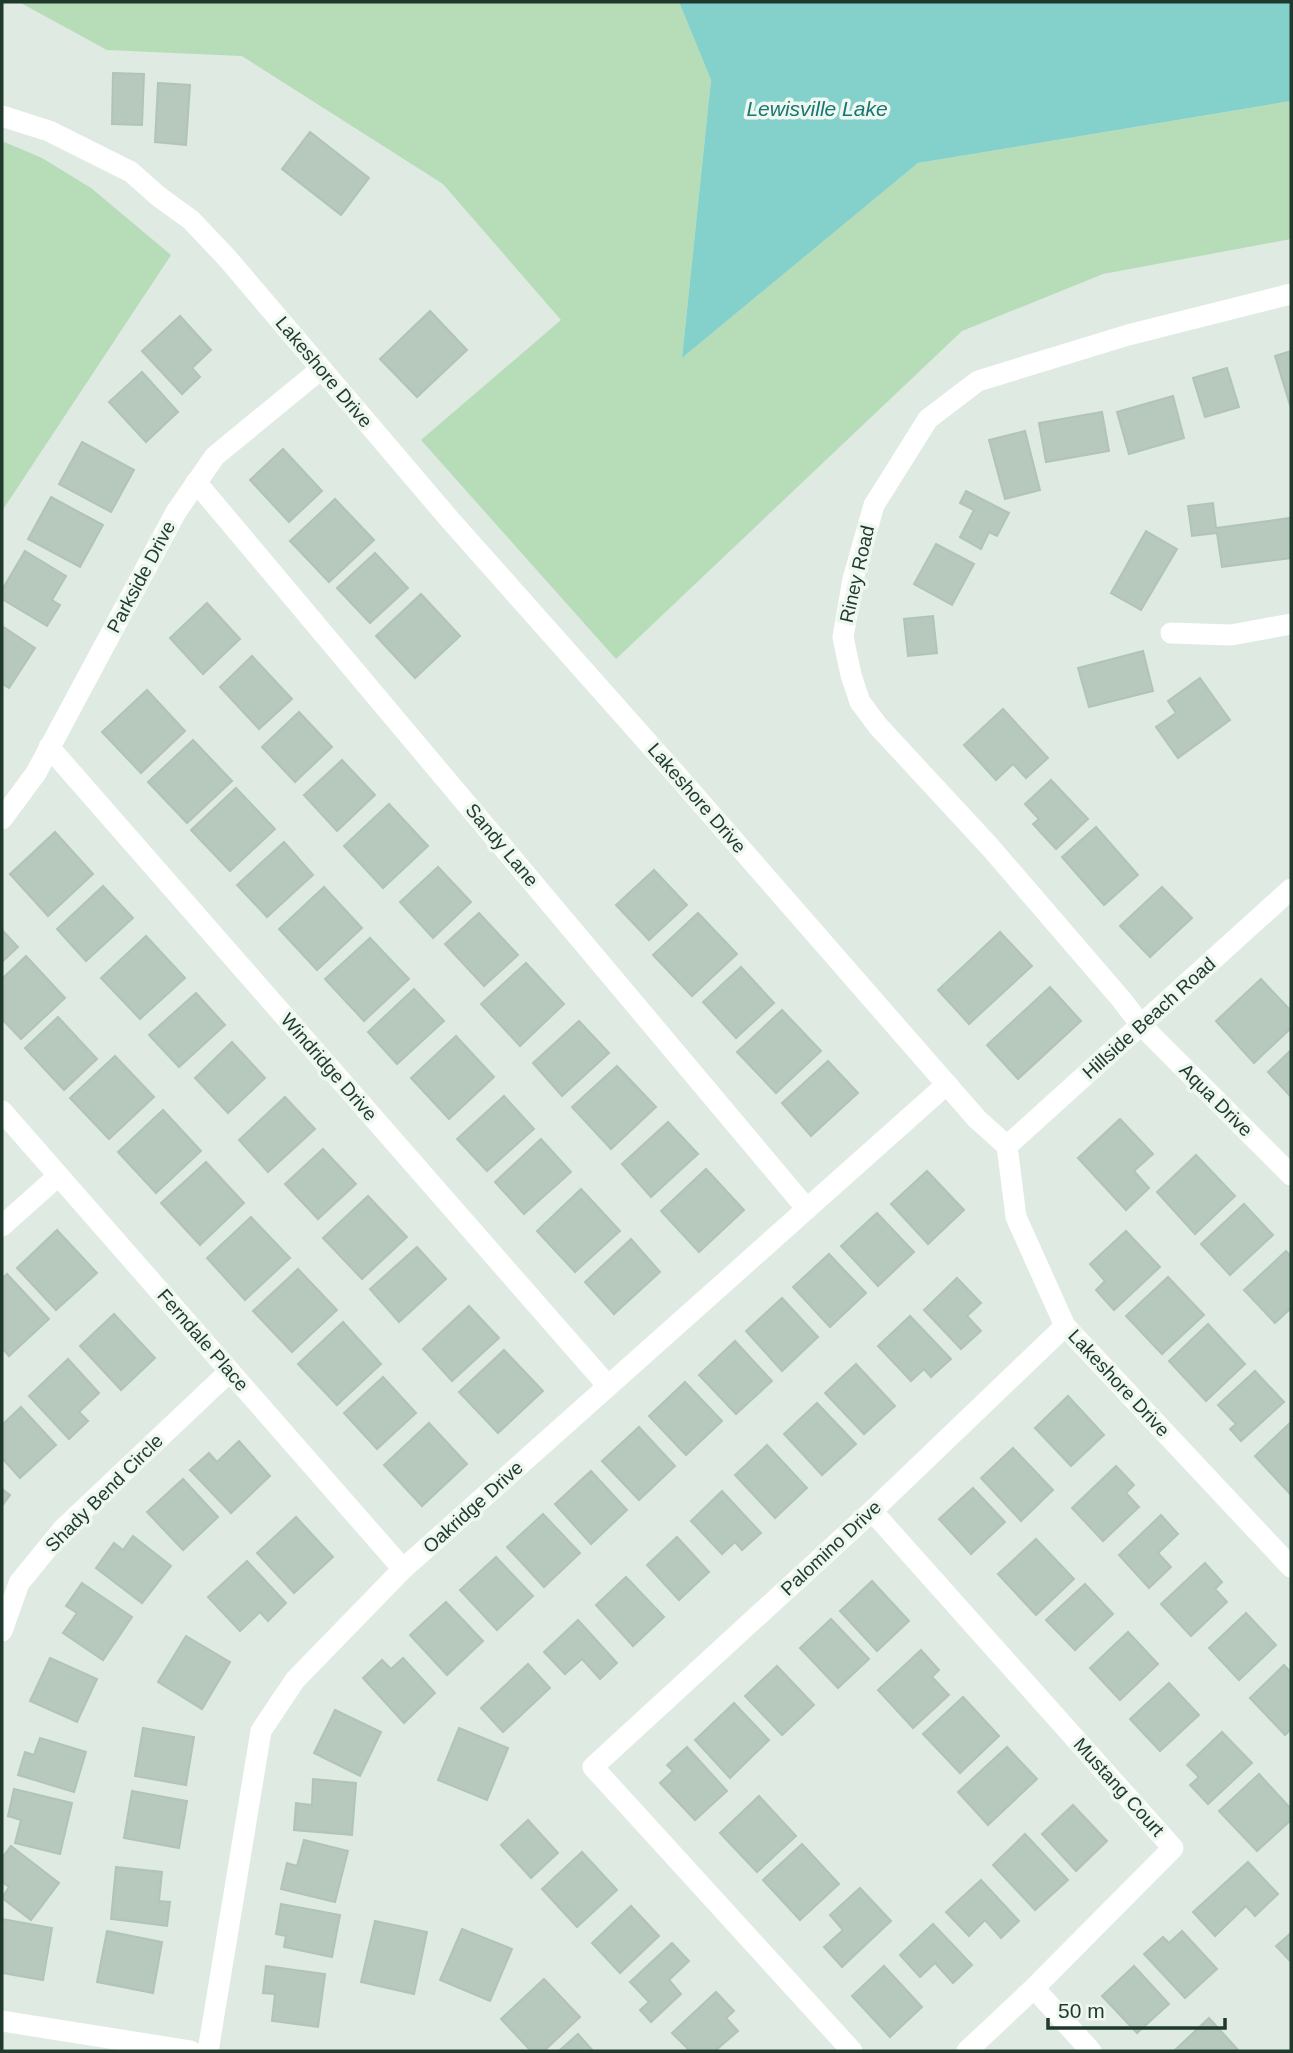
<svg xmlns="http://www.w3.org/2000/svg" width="1293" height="2053" font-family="Helvetica,sans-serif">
  <rect width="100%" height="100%" fill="#deeae2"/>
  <g fill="#b6dcb8">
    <path d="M19 2H679L711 80 682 358 918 163 1291 101V239L1103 274 962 331 616 659 421 440 561 320 443 184 242 56 107 50Z"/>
    <path d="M2 141 42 158 91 188 171 255 2 511Z"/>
  </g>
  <path fill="#84d1cc" d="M679 2H1291V101L918 163 682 358 711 80Z"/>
  <g fill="#b7c8bd" stroke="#b1c4b8" stroke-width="2">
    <path d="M113 73 144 74 142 125 112 124Z"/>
    <path d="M158 83 190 85 186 145 155 142Z"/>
    <path d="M310 132 369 178 341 215 282 169Z"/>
    <path d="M430 311 467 350 417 397 380 359Z"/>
    <path d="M180 316 211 350 192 368 200 377 182 394 142 351Z"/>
    <path d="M1291 351V405H1290L1275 356Z"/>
    <path d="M1227 368 1239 407 1205 417 1193 378Z"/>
    <path d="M142 372 178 412 146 442 109 402Z"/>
    <path d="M1173 396 1184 438 1129 454 1117 412Z"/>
    <path d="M1102 412 1109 451 1046 462 1039 423Z"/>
    <path d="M1025 431 1040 490 1005 499 989 440Z"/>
    <path d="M82 442 134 470 111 512 59 484Z"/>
    <path d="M283 449 322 491 289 522 250 480Z"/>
    <path d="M966 491 1009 513 997 536 989 532 981 549 960 537 974 510 960 503Z"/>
    <path d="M51 497 103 525 80 567 28 539Z"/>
    <path d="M335 499 374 540 329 582 290 541Z"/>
    <path d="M1213 503 1216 528 1290 518 1291 558 1222 567 1217 533 1192 536 1188 506Z"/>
    <path d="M1146 531 1177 549 1141 610 1111 593Z"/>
    <path d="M936 544 974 564 952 605 914 584Z"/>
    <path d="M25 551 66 576 52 600 60 605 47 626 2 599V590Z"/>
    <path d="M375 553 408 588 370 623 337 588Z"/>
    <path d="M421 594 460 636 415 678 376 636Z"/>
    <path d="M207 603 240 639 203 674 170 638Z"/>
    <path d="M933 616 937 653 908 656 904 619Z"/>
    <path d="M2 626 35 648 9 688 2 684Z"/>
    <path d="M1143 651 1153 691 1089 707 1078 668Z"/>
    <path d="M252 656 292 699 259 729 220 687Z"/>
    <path d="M1200 678 1230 720 1178 758 1156 727 1176 713 1168 701Z"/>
    <path d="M147 690 185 731 141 773 102 732Z"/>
    <path d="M1003 709 1048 758 1026 778 1013 764 996 780 964 745Z"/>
    <path d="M299 712 332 747 295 782 262 747Z"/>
    <path d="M193 740 232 781 187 823 148 782Z"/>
    <path d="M342 760 375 795 337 831 304 795Z"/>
    <path d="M1051 780 1088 819 1056 849 1033 824 1039 819 1025 804Z"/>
    <path d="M236 788 275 829 230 871 191 830Z"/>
    <path d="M389 804 428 846 383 888 344 846Z"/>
    <path d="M1096 827 1138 875 1104 905 1062 857Z"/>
    <path d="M55 832 93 874 48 916 10 874Z"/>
    <path d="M284 842 313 875 267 917 237 885Z"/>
    <path d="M438 867 471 902 433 938 400 902Z"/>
    <path d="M654 870 687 905 649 940 616 905Z"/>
    <path d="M103 886 133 918 86 961 57 929Z"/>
    <path d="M324 887 362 928 317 970 279 929Z"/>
    <path d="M1162 887 1192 918 1150 957 1120 926Z"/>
    <path d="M479 913 518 955 484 986 445 944Z"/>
    <path d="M698 913 737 954 692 996 653 955Z"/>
    <path d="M2 930 18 947 2 962Z"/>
    <path d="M1000 932 1032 966 969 1024 938 990Z"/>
    <path d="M146 936 185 978 140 1019 101 978Z"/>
    <path d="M370 938 409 979 364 1021 325 979Z"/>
    <path d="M26 956 65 998 21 1039 2 1019V979Z"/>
    <path d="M526 963 564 1004 520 1046 481 1004Z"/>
    <path d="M741 967 774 1003 736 1038 703 1002Z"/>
    <path d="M1261 979 1291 1011V1028L1254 1063 1216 1021Z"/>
    <path d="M1050 987 1081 1021 1018 1079 987 1045Z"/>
    <path d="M414 989 444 1021 397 1064 368 1032Z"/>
    <path d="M196 993 225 1025 179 1067 149 1035Z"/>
    <path d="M782 1010 821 1051 776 1093 737 1052Z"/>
    <path d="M58 1017 97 1059 64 1090 25 1048Z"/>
    <path d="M579 1021 609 1053 562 1096 533 1063Z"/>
    <path d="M456 1036 494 1077 449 1119 411 1078Z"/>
    <path d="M232 1042 265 1078 228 1113 195 1078Z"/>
    <path d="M1291 1050V1097L1268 1072Z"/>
    <path d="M115 1056 154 1097 109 1139 70 1098Z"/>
    <path d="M828 1061 858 1093 811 1136 782 1103Z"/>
    <path d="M617 1066 656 1107 611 1149 572 1107Z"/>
    <path d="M504 1096 534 1129 487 1171 457 1139Z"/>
    <path d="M285 1097 315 1129 268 1172 239 1140Z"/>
    <path d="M163 1110 201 1151 156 1193 118 1152Z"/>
    <path d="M1120 1119 1153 1154 1134 1171 1149 1188 1126 1210 1078 1158Z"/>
    <path d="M668 1122 698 1154 651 1197 622 1164Z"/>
    <path d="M541 1139 571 1172 524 1214 495 1182Z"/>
    <path d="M323 1149 356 1184 318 1219 285 1184Z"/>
    <path d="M1196 1155 1235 1196 1195 1234 1157 1192Z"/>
    <path d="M206 1162 244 1203 200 1245 161 1203Z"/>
    <path d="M706 1169 744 1210 699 1252 661 1211Z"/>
    <path d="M927 1171 964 1210 928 1244 891 1204Z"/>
    <path d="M581 1189 620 1231 575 1272 537 1231Z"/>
    <path d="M368 1196 407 1237 362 1279 323 1238Z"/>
    <path d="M1244 1204 1273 1235 1230 1275 1201 1244Z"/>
    <path d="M877 1213 914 1252 878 1286 841 1246Z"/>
    <path d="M251 1217 290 1258 245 1300 207 1258Z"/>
    <path d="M57 1230 97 1273 56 1310 17 1268Z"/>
    <path d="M1126 1231 1160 1267 1114 1310 1096 1290 1105 1281 1090 1264Z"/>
    <path d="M631 1239 660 1272 614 1314 585 1282Z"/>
    <path d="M417 1247 446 1279 399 1322 370 1289Z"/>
    <path d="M1286 1251 1291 1257V1308L1275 1323 1244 1290Z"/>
    <path d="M829 1254 866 1293 830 1327 793 1287Z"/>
    <path d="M298 1269 337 1310 292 1352 253 1311Z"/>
    <path d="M7 1274 49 1319 9 1356 2 1348V1279Z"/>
    <path d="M1168 1277 1204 1315 1162 1354 1126 1316Z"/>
    <path d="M957 1278 981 1303 967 1316 981 1331 961 1349 924 1310Z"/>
    <path d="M782 1298 818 1337 782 1371 746 1331Z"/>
    <path d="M469 1306 499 1338 452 1381 423 1349Z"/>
    <path d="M114 1314 155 1358 121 1390 80 1346Z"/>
    <path d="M910 1316 951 1359 931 1377 924 1369 911 1381 878 1346Z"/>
    <path d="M343 1322 381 1364 337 1405 298 1364Z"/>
    <path d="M1208 1324 1245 1364 1206 1401 1169 1361Z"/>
    <path d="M735 1341 772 1381 736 1414 699 1375Z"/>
    <path d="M504 1350 543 1391 498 1433 459 1392Z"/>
    <path d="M68 1359 99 1393 79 1412 88 1421 69 1439 29 1396Z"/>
    <path d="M856 1364 895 1406 864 1434 825 1393Z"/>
    <path d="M1255 1371 1284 1402 1241 1441 1230 1429 1236 1424 1218 1405Z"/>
    <path d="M383 1377 416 1413 377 1449 344 1413Z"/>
    <path d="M685 1382 722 1421 686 1455 649 1416Z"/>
    <path d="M1068 1396 1104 1435 1071 1466 1035 1428Z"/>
    <path d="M817 1403 856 1444 822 1475 784 1434Z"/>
    <path d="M21 1407 56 1445 20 1478 2 1458V1425Z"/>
    <path d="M1291 1422V1495L1255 1456Z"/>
    <path d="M429 1423 467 1464 422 1506 384 1465Z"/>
    <path d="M639 1427 675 1466 639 1500 602 1461Z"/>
    <path d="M239 1441 270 1476 231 1513 190 1470 209 1453 217 1462Z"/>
    <path d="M767 1445 807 1488 775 1518 735 1475Z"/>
    <path d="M1013 1448 1053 1490 1021 1521 981 1478Z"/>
    <path d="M1116 1466 1134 1485 1126 1493 1139 1507 1103 1541 1072 1508Z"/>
    <path d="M591 1471 627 1510 591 1544 555 1504Z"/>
    <path d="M183 1479 218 1517 183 1550 147 1512Z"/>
    <path d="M973 1488 1005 1522 971 1554 939 1519Z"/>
    <path d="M2 1489 10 1495 2 1506Z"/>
    <path d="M722 1491 761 1533 742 1550 735 1542 722 1554 691 1521Z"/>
    <path d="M543 1514 580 1553 544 1587 507 1547Z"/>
    <path d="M1161 1515 1178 1534 1158 1553 1171 1567 1149 1588 1119 1555Z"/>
    <path d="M296 1517 333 1557 294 1593 257 1553Z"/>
    <path d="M133 1536 171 1566 142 1603 96 1568 114 1543 123 1550Z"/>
    <path d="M677 1537 709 1572 679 1600 647 1565Z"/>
    <path d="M1036 1539 1074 1579 1036 1615 998 1574Z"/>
    <path d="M496 1557 533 1596 497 1630 460 1590Z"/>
    <path d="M247 1561 286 1603 268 1621 260 1612 240 1631 208 1597Z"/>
    <path d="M1205 1563 1222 1582 1215 1589 1227 1602 1191 1636 1161 1604Z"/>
    <path d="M626 1577 664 1617 633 1646 596 1605Z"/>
    <path d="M872 1581 909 1621 877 1651 840 1611Z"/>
    <path d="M82 1583 132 1617 103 1660 63 1633 77 1613 66 1606Z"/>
    <path d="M1085 1584 1113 1614 1075 1650 1046 1620Z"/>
    <path d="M446 1602 483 1641 447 1675 410 1635Z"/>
    <path d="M1246 1613 1276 1645 1239 1680 1209 1648Z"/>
    <path d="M831 1619 869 1659 838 1688 800 1648Z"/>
    <path d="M578 1620 617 1663 600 1679 582 1659 565 1674 544 1652Z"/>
    <path d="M1128 1632 1158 1664 1120 1700 1090 1668Z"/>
    <path d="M186 1636 230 1662 202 1709 158 1682Z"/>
    <path d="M921 1650 939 1670 932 1677 949 1695 913 1728 878 1690Z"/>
    <path d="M50 1658 97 1679 77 1722 30 1701Z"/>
    <path d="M403 1658 435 1693 404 1723 363 1678 382 1660 391 1669Z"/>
    <path d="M528 1664 550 1688 503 1732 481 1708Z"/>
    <path d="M1284 1665 1291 1673V1729L1285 1735 1250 1698Z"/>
    <path d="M777 1666 814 1705 782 1735 745 1696Z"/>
    <path d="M1169 1683 1199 1715 1160 1751 1130 1719Z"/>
    <path d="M963 1697 999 1736 960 1773 923 1734Z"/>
    <path d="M734 1703 769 1740 730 1778 695 1740Z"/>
    <path d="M335 1710 381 1732 360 1776 314 1753Z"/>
    <path d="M143 1728 194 1737 186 1785 135 1776Z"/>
    <path d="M459 1728 508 1748 487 1800 438 1780Z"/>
    <path d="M1222 1732 1252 1763 1208 1804 1190 1785 1199 1777 1187 1765Z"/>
    <path d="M40 1738 86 1752 74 1792 18 1775 25 1752 34 1755Z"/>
    <path d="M687 1747 727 1791 695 1820 660 1783 673 1771 667 1765Z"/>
    <path d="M1007 1747 1037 1779 988 1825 958 1792Z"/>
    <path d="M1259 1774 1291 1809V1820L1257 1851 1219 1811Z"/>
    <path d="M313 1779 356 1783 352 1835 294 1830 296 1803 312 1805Z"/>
    <path d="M14 1789 72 1803 60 1854 15 1843 21 1820 8 1816Z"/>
    <path d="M132 1791 187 1801 179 1848 124 1838Z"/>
    <path d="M759 1796 796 1836 757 1872 720 1833Z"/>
    <path d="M1073 1805 1107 1841 1076 1871 1042 1834Z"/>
    <path d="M528 1820 558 1853 531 1878 501 1845Z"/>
    <path d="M1025 1834 1068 1880 1035 1910 993 1865Z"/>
    <path d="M304 1840 348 1851 335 1902 281 1889 287 1863 297 1866Z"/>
    <path d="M802 1844 839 1884 800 1920 763 1880Z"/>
    <path d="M11 1846 59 1883 31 1920 2 1898 9 1887 2 1882V1858Z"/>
    <path d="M582 1852 617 1890 577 1927 542 1889Z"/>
    <path d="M1248 1862 1278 1894 1255 1916 1246 1906 1215 1936 1193 1912Z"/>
    <path d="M116 1867 162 1872 159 1901 170 1902 167 1926 111 1919Z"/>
    <path d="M981 1880 1019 1921 1001 1938 985 1920 969 1936 946 1912Z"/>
    <path d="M860 1888 891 1921 842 1967 824 1947 843 1930 830 1915Z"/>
    <path d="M281 1904 340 1915 332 1957 284 1947 286 1936 276 1934Z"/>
    <path d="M631 1906 659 1936 620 1973 592 1943Z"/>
    <path d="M2 1919 52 1928 43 1980 2 1973Z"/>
    <path d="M375 1921 427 1932 414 1994 361 1982Z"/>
    <path d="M933 1924 972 1965 953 1983 935 1963 920 1977 900 1955Z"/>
    <path d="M462 1929 512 1949 490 2001 440 1980Z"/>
    <path d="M107 1931 162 1942 153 1993 97 1982Z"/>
    <path d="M1182 1931 1217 1969 1185 1998 1144 1954 1163 1937 1169 1943Z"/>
    <path d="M1291 1933V1962L1276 1946Z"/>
    <path d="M672 1943 689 1961 669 1980 681 1994 651 2022 640 2010 649 2002 630 1982Z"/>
    <path d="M266 1966 325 1974 318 2027 272 2021 275 1994 263 1993Z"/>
    <path d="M884 1966 922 2007 890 2037 852 1996Z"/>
    <path d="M1134 1966 1169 2004 1137 2033 1102 1996Z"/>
    <path d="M544 1979 580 2017 544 2051H531L501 2019Z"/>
    <path d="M716 1992 734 2011 726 2018 738 2031 715 2051H690L672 2033Z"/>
    <path d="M1209 2018 1239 2051H1174Z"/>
    <path d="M578 2034 593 2051H559Z"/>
  </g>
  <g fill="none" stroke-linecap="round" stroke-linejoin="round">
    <g stroke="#fff" stroke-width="21">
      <path d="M2 116 49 131 131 172 158 196 191 220 227 258 451 521 674 772 977 1119 1007 1146 1016 1217 1065 1326 1291 1567"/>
      <path d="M1291 294 1128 335 978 381 928 419 874 505 853 579 843 637 851 675 860 702 878 726 990 847 1121 999 1141 1025 1291 1175"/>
      <path d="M196 482 807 1209"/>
      <path d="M1171 633 1231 635 1291 624"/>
      <path d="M49 747 608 1386"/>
      <path d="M2 819 36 773 176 512 215 456 321 369"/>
      <path d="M2 1111 403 1569"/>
      <path d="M1007 1146 1291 889"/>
      <path d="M2 1226 58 1176"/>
      <path d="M872 1511 1173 1848 1034 1988 967 2051"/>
      <path d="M2 1631 19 1583 63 1529 230 1371"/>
      <path d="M1034 1988 1091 2051"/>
      <path d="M2 2021 191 2051"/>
      <path d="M208 2051 261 1731 295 1680 403 1569 947 1084"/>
      <path d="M852 2051 593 1767 872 1511 1065 1326"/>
    </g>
  </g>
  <g text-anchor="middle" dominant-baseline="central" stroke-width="7" stroke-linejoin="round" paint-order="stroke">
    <g font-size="19" fill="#1f3a2d" stroke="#eff7f1">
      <text transform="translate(324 372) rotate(50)">Lakeshore Drive</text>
      <text transform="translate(857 574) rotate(-77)">Riney Road</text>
      <text transform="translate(141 577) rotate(-62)">Parkside Drive</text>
      <text transform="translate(697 798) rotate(49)">Lakeshore Drive</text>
      <text transform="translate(502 845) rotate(50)">Sandy Lane</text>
      <text transform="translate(1149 1018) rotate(-42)">Hillside Beach Road</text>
      <text transform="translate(329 1067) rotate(49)">Windridge Drive</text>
      <text transform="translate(1216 1100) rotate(45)">Aqua Drive</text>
      <text transform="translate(203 1340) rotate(49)">Ferndale Place</text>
      <text transform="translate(1119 1383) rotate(47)">Lakeshore Drive</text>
      <text transform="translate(104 1493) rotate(-45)">Shady Bend Circle</text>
      <text transform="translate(473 1507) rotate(-42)">Oakridge Drive</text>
      <text transform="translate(831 1548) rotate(-43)">Palomino Drive</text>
      <text transform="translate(1119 1787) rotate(48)">Mustang Court</text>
    </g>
    <g font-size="21" font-style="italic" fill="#197771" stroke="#eff7f1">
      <text x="817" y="108">Lewisville Lake</text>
    </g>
  </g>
  <rect width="1293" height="2053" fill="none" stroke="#1f3a2d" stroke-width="7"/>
  <path d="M1048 2018v10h177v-10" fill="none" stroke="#1f3a2d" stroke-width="3.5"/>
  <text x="1058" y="2018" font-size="21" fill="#1f3a2d" stroke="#eff7f1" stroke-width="5" paint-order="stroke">50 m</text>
</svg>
